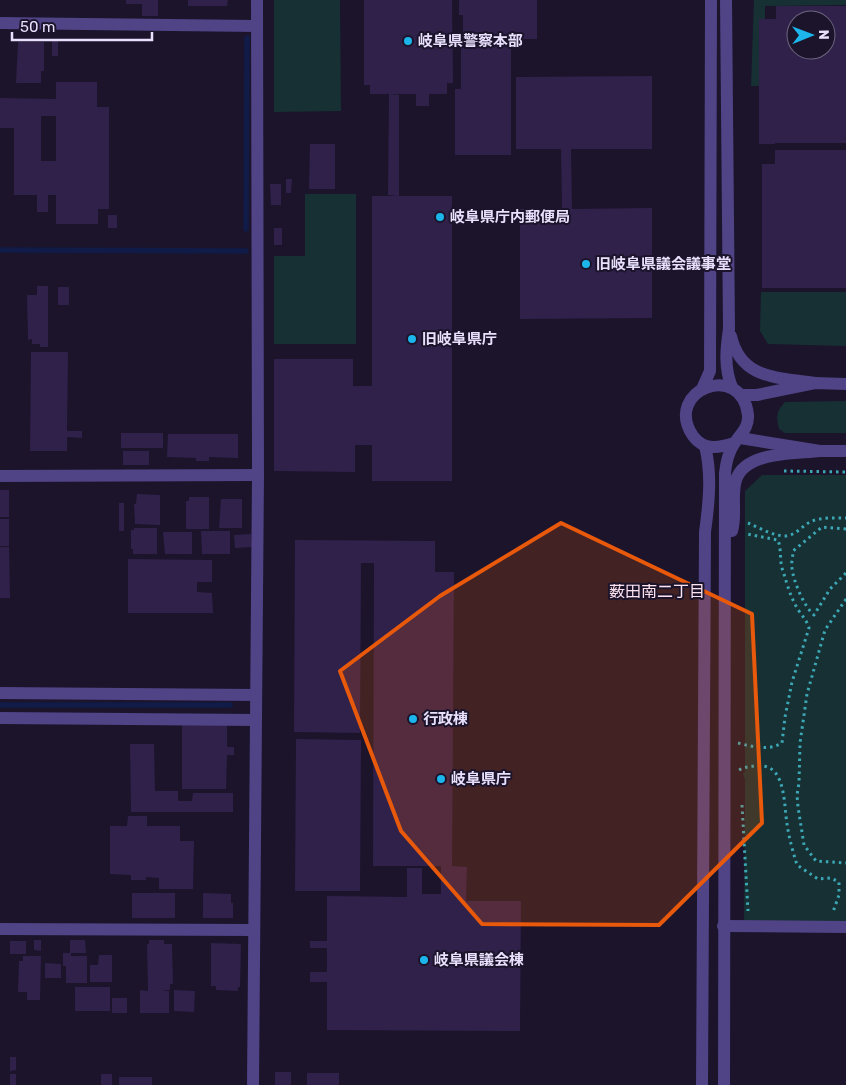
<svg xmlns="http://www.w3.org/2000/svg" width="846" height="1085" font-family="Rubik,'Noto Sans JP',sans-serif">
  <rect width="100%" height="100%" fill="#1b142b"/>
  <g fill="#173034">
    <path d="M274 0H340L341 111 274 112Z"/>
    <path d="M754 0H846V5L765 6V86H751Z"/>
    <path d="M305 194H356V344H274V256H305Z"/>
    <path d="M761 292H846V346L768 344 760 331Z"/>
    <path d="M846 401V433H785L779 429C776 416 776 412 785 402Z"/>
    <path d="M762 475H846V923H744L745 780 743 773 745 772V491Z"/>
  </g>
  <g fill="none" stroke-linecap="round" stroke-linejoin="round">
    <g stroke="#101b47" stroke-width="5.5">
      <path d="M246 229 247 38"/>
      <path d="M0 250 246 251"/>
      <path d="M0 705H230"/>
    </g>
  </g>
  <g fill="#30214a" fill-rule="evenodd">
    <path d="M126 0H158V16H142V4H126Z"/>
    <path d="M188 0H228L227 6H188Z"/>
    <path d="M364 0H452L453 83H447V94H429V106H416V94H370V85H364Z"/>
    <path d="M459 0H537V39H463V15H459Z"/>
    <path d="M776 6H846V143H775V144H759V19H776ZM796 20H826V50H796Z"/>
    <rect x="52" y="40" width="6" height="16"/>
    <path d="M461 40H511V155H455V89H461Z"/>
    <path d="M18 42H44V71H41V83H16Z"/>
    <path d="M652 76V149H571L572 209 652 208V318L520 319V209H562L561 149H516V77Z"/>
    <path d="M56 82H97V107H109V209H98V224H56V195H48V212H37V195H14V128H0V98L56 99ZM41 116H56V161H41Z"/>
    <path d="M389 94 399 95V196L388 195Z"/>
    <path d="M310 144H335V189H309Z"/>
    <path d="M775 150H846V288H762V164H775Z"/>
    <path d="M286 179H292L291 193H286Z"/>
    <path d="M270 184H281V205H271Z"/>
    <path d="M372 196H452V481H372V445H355V472L274 471V359H353V386H372Z"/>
    <rect x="108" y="215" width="9" height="13"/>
    <rect x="274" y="228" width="8" height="17"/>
    <path d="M37 286H48V347H40V344H32V339L28 340 27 295H37Z"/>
    <rect x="58" y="287" width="11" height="18"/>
    <path d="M31 352H68L67 431H82V438L67 437V451H30Z"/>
    <rect x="121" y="433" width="42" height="15"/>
    <path d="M168 434H238V458L209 457V461H196V458L167 457Z"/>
    <rect x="123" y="451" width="26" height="14"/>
    <rect x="0" y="490" width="9" height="27"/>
    <path d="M137 494 160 495V525L135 524 134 504H136Z"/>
    <path d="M189 497H209V529H186V501H189Z"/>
    <path d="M221 499H242V528H219Z"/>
    <rect x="119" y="503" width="5" height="28"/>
    <rect x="0" y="519" width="9" height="27"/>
    <path d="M134 528H157V554H133V549H131V530H134Z"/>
    <path d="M201 531H230V554H202Z"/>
    <path d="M163 532H192V554H165Z"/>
    <path d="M251 534 252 547 235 548 234 535Z"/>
    <path d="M295 540 435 541V572H454L452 866 467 867 466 901H521L520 1031 327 1030V982H310V972H327V948H310V941H327V896L407 897V868H422V894H441V866H373L374 563H361L360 733 294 732Z"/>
    <path d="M0 547H9L10 598H0Z"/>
    <path d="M128 559 212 560V582H197V592L212 593 213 613H128Z"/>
    <path d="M182 725H227V747H234V755H227L226 789H182Z"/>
    <path d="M296 739 361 740 360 891H295Z"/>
    <path d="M130 744H154L155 791H178V801H192L193 793H233V812H131Z"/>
    <path d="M128 816H147V826H180V841H194L193 889H159V878L146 877V880H131V875L110 874V826H127Z"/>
    <rect x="132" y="893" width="43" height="25"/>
    <path d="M203 893 231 894V903H233V918H203Z"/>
    <path d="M34 940H41V951L34 950Z"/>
    <path d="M70 940H85L86 953H70Z"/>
    <path d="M149 940H164V944H172L173 984H170V990H161L169 991V1013H140V990L148 991 147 944H149Z"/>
    <rect x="10" y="941" width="16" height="13"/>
    <path d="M211 943 241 944 240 987H238V991L216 990V986H211Z"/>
    <path d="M63 953H71V956H87V983H66V966H63Z"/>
    <path d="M99 955H112V982H90V965H98Z"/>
    <path d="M23 956H41L40 1000H27V992H18L19 961H23Z"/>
    <path d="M45 963 61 964V978H45Z"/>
    <rect x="75" y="987" width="35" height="24"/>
    <path d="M174 990 195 991 194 1012 174 1011Z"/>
    <rect x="112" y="998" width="15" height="15"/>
    <path d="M10 1057H16V1070L10 1071Z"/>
    <rect x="275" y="1072" width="16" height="13"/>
    <rect x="307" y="1073" width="32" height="12"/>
    <rect x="10" y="1074" width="6" height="11"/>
    <rect x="101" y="1074" width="11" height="11"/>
    <rect x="119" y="1077" width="33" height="8"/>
  </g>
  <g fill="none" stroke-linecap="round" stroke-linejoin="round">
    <g stroke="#3ca8b5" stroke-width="3" stroke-dasharray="2.5 4" stroke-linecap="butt">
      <path d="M784 471 846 472"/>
      <path d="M748 523C760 528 773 536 786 536 796 535 802 526 810 522 820 517 835 518 846 518"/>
      <path d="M846 529 822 527 793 551C793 557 791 562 792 568 793 580 804 607 814 615L830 589 846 573"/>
      <path d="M846 599 825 630 807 694 800 743 799 783 797 795 798 807 804 845 816 861 846 863"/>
      <path d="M738 743C754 747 768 751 782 743L785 717 792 682 809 628C807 621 803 617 799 611 791 599 787 584 783 571 779 561 782 551 778 540L747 534"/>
      <path d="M739 770C747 766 753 766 762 766 786 767 784 807 787 824 789 838 793 852 797 865L818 879 831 878 839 882V895L833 912"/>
      <path d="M742 805 748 911"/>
    </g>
    <g stroke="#504386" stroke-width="12">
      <path d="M726 0 729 329C726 349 724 368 732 387"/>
      <path d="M0 23 257 26"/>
      <path d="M731 336C741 380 778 377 815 383"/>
      <path d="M702 389 710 371 711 0"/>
      <path d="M741 395H757L815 383 846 384"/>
      <path d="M740 438 820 451H846"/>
      <path d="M0 476 258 475"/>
      <path d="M732 531C737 515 731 496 736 480 745 451 796 454 820 451"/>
      <path d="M0 693 256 695"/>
      <path d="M0 718 256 720"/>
      <path d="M723 926 846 927"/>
      <path d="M0 929 254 930"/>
      <path d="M253 1085 258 475 257 0"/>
      <path d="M702 1085 705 532C709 503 712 474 705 446"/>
      <path d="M724 1085 725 473C726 463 728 453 734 444 740 434 749 428 748 415 742 360 662 390 693 436 704 451 719 448 734 443"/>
    </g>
  </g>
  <path fill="#e8590c" fill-opacity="0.2" stroke="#e8590c" stroke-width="4" stroke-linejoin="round" d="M561 523 752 614 762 823 659 925 482 924 401 831 340 671 440 596Z"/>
  <g fill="#1cb5ec" stroke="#1b142b" stroke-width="2">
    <circle cx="408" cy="41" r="5"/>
    <circle cx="440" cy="217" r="5"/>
    <circle cx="586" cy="264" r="5"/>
    <circle cx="412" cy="339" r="5"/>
    <circle cx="413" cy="719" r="5"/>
    <circle cx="441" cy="779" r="5"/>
    <circle cx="424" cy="960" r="5"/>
  </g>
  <g text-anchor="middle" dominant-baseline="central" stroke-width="4" stroke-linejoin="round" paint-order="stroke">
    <g font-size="15" font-weight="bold" fill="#e8e0fc" stroke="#1b142b" text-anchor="start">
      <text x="418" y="41">岐阜県警察本部</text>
      <text x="450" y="217">岐阜県庁内郵便局</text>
      <text x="596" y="264">旧岐阜県議会議事堂</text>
      <text x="422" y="339">旧岐阜県庁</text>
      <text x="423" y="719">行政棟</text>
      <text x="451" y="779">岐阜県庁</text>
      <text x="434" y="960">岐阜県議会棟</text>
    </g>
    <g font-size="16" fill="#fde2ee" stroke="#1b142b">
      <text x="657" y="591">薮田南二丁目</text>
    </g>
  </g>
  <g transform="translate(811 35) rotate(89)"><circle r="24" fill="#1b142b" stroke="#6d667f"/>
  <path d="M0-4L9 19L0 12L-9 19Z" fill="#1cb5ec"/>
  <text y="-8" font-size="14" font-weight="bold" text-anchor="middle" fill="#e8e0fc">N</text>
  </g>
  <path d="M12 32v8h140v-8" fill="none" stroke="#e8e0fc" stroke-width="2.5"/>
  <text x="20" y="32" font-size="15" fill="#e8e0fc" stroke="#1b142b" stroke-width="4" paint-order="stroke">50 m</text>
</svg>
